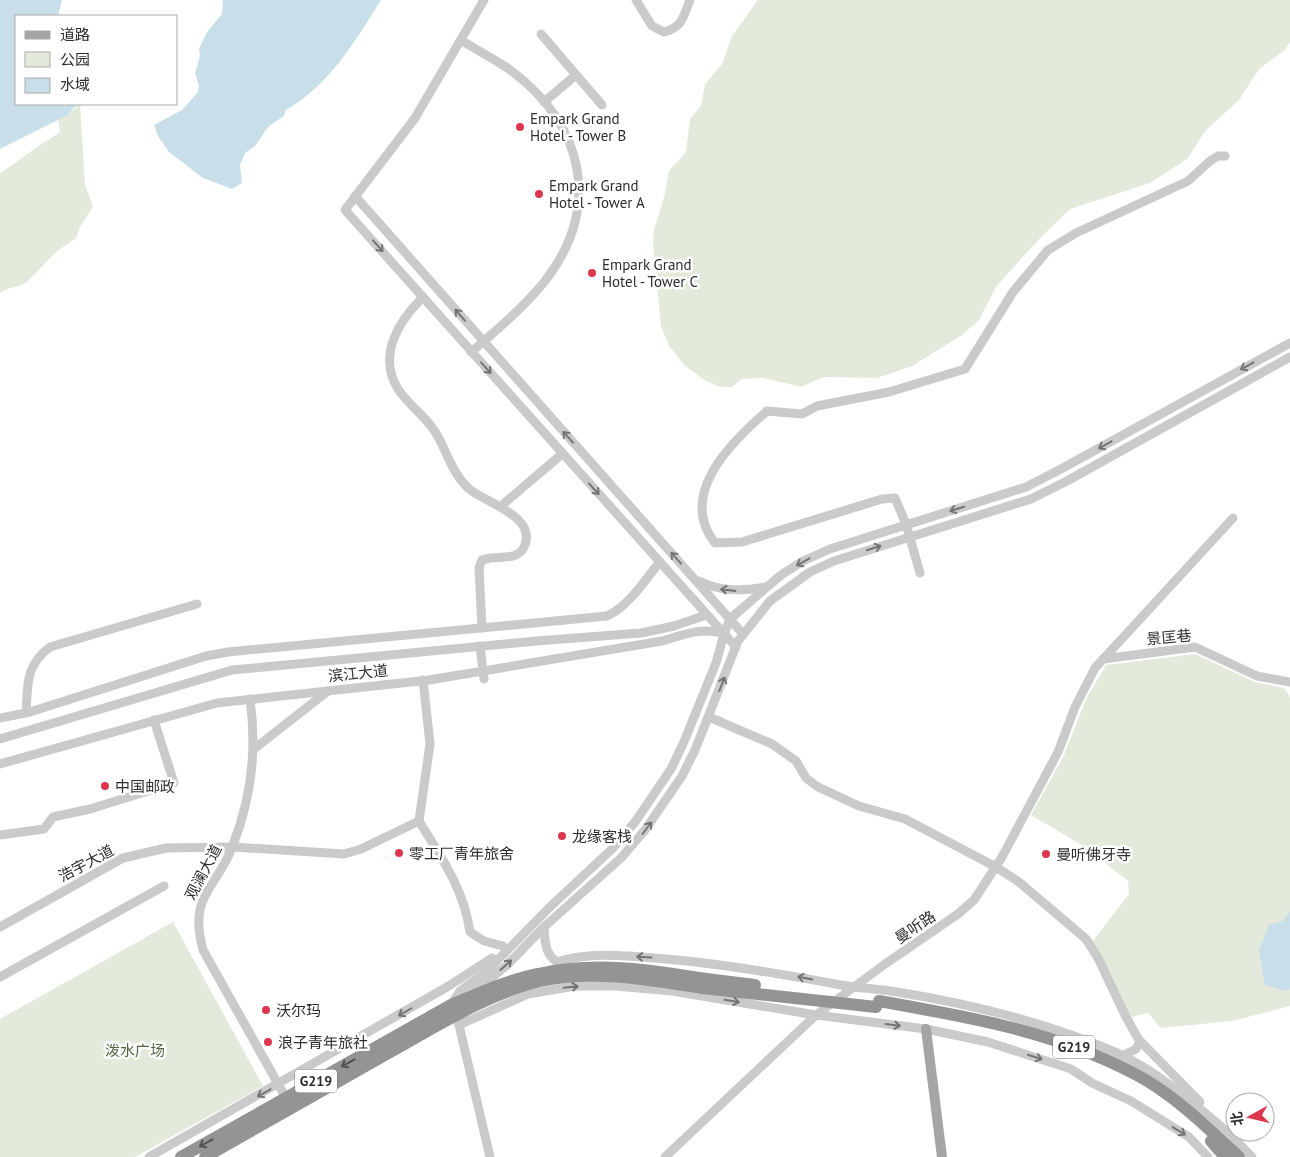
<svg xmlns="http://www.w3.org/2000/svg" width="1290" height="1157" font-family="'PT Sans','Noto Sans SC',sans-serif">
  <rect width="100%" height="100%" fill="#fff"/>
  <g fill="#e4eadb">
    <path d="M758 0H1290V42L1285 50 1259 69 1239 100 1206 130 1187 159 1150 183 1070 209 1041 237 996 287 979 320 962 335 912 366 877 378 823 377 802 387 763 378 742 379 732 387H721L706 381 685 366 669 346 661 326 653 244 654 230 665 194 669 171 686 152 690 119 701 106 705 84 722 64 732 36Z"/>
    <path d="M78 104H80L85 185 93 207 80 227 76 238 56 252 27 282C18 288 10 286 0 293V173C13 165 24 156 37 147 45 141 52 139 60 131L58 120 76 108Z"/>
    <path d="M1195 654 1255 682 1284 688 1290 697V1006L1232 1021 1161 1028 1148 1013 1128 1018 1092 942 1129 894 1128 881 1085 847 1031 815 1064 755 1086 699 1106 665Z"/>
    <path d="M173 922 263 1086 135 1157H0V1019Z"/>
  </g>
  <g fill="#c8dfe9">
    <path d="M0 0H62L58 16H16V104H78L66 116 0 149Z"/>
    <path d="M223 0H381C354 43 330 84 286 110L284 116 269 126 255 146 245 153 240 165 242 183 232 189 203 178 169 152 158 136 154 125 182 110 198 92 199 85 195 74 200 56 199 49 207 32 222 14Z"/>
    <path d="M1290 911V989L1286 991 1265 985 1259 950 1269 925 1283 921Z"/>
  </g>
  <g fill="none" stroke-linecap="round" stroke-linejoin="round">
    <g stroke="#cacaca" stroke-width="9">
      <path d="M484 0 415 118 345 210 736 647"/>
      <path d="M636 0 652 26 664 32C683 27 683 17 690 0"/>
      <path d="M541 34 602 105"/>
      <path d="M461 40C478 51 497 60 513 72 584 127 602 207 545 281 524 307 497 330 471 352"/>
      <path d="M544 102 576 75"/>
      <path d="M355 196 743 634"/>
      <path d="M423 297C399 321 377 355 398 389 406 402 421 413 431 426 446 445 449 470 468 488 483 502 536 515 525 545 518 563 496 554 482 560L479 568 482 628"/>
      <path d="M500 507 562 454"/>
      <path d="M920 573 906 524 895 498 882 499 742 542 715 543C677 495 731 442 767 411L802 414 817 406 889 392 965 369 1013 292 1048 250 1076 233 1188 181 1210 161 1218 156H1225"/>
      <path d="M699 581C721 592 743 591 766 587"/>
      <path d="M1103 659 1195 647 1257 676 1290 682"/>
      <path d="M423 680 430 744 419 821C441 857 464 889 470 932L484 941 503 946"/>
      <path d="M250 699C257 749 251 799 233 845 216 891 188 894 203 950L286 1098"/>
      <path d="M26 713C28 684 25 666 50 647L197 604"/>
      <path d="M709 717 772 744 796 761 806 778 818 787 859 806 905 819 996 867 1019 882 1086 939 1098 958 1126 1017 1139 1040 1200 1102"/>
      <path d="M0 718 30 712 206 656 228 652 607 616C629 606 644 581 659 563"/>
      <path d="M0 739 232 670 536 641 641 633 674 626 706 615"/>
      <path d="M254 749 328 691"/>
      <path d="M0 764 217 703 429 680 662 641C683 635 701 627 722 633"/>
      <path d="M0 835 44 829 53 817 90 809 174 783 154 720"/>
      <path d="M0 927 123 858 166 848 233 847 344 854 361 849 419 821"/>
      <path d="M544 927C545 941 545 959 561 963"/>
      <path d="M557 962C591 951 630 956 666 959 725 964 782 974 841 985 859 988 878 989 897 992 971 1004 1045 1022 1115 1052 1160 1072 1199 1108 1237 1140"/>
      <path d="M0 977 164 886"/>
      <path d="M473 993 506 966 544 927 621 858 645 830 682 776 695 750 738 641 770 601 810 572 834 561 1031 499 1067 481 1290 357"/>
      <path d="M459 1025 528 994 575 986H615L672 991 816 1015 926 1029 988 1042 1071 1069 1092 1083 1131 1101 1189 1137 1208 1157"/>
      <path d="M1122 1056 1136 1049 1140 1041"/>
      <path d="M1233 1137 1252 1157"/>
      <path d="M149 1157 447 987 492 958"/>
      <path d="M490 1157 459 1025 451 1005 460 991 485 973 552 905 612 849 635 822 671 769 683 744 716 663 724 634 730 619 781 575 803 561 830 549 1026 487 1061 469 1290 343"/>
      <path d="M665 1157 816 1015 885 964 958 914 974 900 1002 857 1058 752 1075 707 1095 668 1233 518"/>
    </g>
    <path stroke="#a5a5a5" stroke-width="10" d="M926 1029 942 1157"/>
    <g stroke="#949494" stroke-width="12">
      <path d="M879 1001C968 1017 1054 1031 1135 1074 1172 1093 1208 1128 1239 1157"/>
      <path d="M1211 1141 1225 1157"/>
      <path d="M181 1157 451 1005C479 993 508 980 538 974 594 961 650 970 706 979"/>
      <path d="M205 1157C267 1122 328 1087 390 1052 437 1026 487 994 540 981 594 969 649 980 702 988"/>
    </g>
    <path stroke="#cacaca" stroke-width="9" d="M480 646 484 679"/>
    <g stroke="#949494" stroke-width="12">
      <path d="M706 979 755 985"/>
      <path d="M702 988 876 1007"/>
    </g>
  </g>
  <defs><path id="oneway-shaft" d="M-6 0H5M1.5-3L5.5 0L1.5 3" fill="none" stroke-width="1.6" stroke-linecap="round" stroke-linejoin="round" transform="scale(1.25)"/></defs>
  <g stroke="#747474">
    <use href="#oneway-shaft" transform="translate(378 246) rotate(48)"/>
    <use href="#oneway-shaft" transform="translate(460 315) rotate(-131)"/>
    <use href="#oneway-shaft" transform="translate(1247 366) rotate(151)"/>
    <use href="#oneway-shaft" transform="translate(486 368) rotate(48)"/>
    <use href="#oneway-shaft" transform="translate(568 437) rotate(-132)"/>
    <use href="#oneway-shaft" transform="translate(1105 445) rotate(151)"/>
    <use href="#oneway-shaft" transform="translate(594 489) rotate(48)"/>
    <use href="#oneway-shaft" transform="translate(957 509) rotate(163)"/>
    <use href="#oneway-shaft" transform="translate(874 548) rotate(-18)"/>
    <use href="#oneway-shaft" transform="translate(676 558) rotate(-132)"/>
    <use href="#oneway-shaft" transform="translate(803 562) rotate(151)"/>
    <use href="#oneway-shaft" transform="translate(728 590) rotate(-173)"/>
    <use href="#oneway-shaft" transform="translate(722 684) rotate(-69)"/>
    <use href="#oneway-shaft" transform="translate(647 828) rotate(-53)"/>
    <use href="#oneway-shaft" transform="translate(644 957) rotate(-177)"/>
    <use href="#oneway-shaft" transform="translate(506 965) rotate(-42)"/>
    <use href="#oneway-shaft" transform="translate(805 978) rotate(-169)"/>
    <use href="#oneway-shaft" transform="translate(571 987) rotate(-6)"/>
    <use href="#oneway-shaft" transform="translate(732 1001) rotate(9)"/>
    <use href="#oneway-shaft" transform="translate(405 1012) rotate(150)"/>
    <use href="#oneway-shaft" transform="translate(893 1025) rotate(7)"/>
    <use href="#oneway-shaft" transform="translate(1035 1057) rotate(18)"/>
    <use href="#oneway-shaft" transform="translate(264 1093) rotate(151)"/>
    <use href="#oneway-shaft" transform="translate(1179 1131) rotate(31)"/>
  </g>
  <g stroke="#515151">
    <use href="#oneway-shaft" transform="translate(348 1063) rotate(151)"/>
    <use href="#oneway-shaft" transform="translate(206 1143) rotate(151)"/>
  </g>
  <g fill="#dd364f" stroke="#fff" stroke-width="2">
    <circle cx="520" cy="127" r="5"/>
    <circle cx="539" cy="194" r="5"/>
    <circle cx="592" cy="273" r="5"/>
    <circle cx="105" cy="786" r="5"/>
    <circle cx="562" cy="836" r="5"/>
    <circle cx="399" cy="853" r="5"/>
    <circle cx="1046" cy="854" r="5"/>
    <circle cx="266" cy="1010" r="5"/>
    <circle cx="268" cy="1042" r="5"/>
  </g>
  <g text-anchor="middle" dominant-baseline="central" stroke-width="5" stroke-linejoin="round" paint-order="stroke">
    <g fill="#fff" stroke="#6c6c6c" stroke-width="1">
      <rect x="1053" y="1035.5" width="42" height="23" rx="4"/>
      <rect x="295" y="1069.5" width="42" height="23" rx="4"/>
    </g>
    <g font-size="14" font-weight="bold" fill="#2d2d2d">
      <text x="1074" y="1047">G219</text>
      <text x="316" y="1081">G219</text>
    </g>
    <g font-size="15" fill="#2d2d2d" stroke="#fff" text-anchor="start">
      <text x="530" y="118">Empark Grand<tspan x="530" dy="17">Hotel - Tower B</tspan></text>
      <text x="549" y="185">Empark Grand<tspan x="549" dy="17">Hotel - Tower A</tspan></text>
      <text x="602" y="264">Empark Grand<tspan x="602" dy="17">Hotel - Tower C</tspan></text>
      <text x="115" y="786">中国邮政</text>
      <text x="572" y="836">龙缘客栈</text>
      <text x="409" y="853">零工厂青年旅舍</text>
      <text x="1056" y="854">曼听佛牙寺</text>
      <text x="276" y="1010">沃尔玛</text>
      <text x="278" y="1042">浪子青年旅社</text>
    </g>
    <g font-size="15" fill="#2d2d2d" stroke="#fff">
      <text transform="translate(1169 637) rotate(-5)">景匡巷</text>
      <text transform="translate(358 673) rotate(-6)">滨江大道</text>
      <text transform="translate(86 863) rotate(-28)">浩宇大道</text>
      <text transform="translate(203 872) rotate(-62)">观澜大道</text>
      <text transform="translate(915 927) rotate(-34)">曼听路</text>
    </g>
    <g font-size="15" fill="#53663d" stroke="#fff">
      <text x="135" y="1050">泼水广场</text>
    </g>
  </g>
  <rect x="15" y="15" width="162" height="90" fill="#ffffff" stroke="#ababab"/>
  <rect x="25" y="31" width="25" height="8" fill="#a5a5a5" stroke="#ababab"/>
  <text x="60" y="40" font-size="15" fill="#2d2d2d">道路</text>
  <rect x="25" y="52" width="25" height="15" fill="#e4eadb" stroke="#ababab"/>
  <text x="60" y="65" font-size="15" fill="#2d2d2d">公园</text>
  <rect x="25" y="78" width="25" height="15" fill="#c8dfe9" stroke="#ababab"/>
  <text x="60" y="90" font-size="15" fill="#2d2d2d">水域</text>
  <g transform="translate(1250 1117) rotate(262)"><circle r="24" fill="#ffffff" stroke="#ababab"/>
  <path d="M0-4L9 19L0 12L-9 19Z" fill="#dd364f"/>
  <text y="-8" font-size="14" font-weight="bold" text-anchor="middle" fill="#2d2d2d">北</text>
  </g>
</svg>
